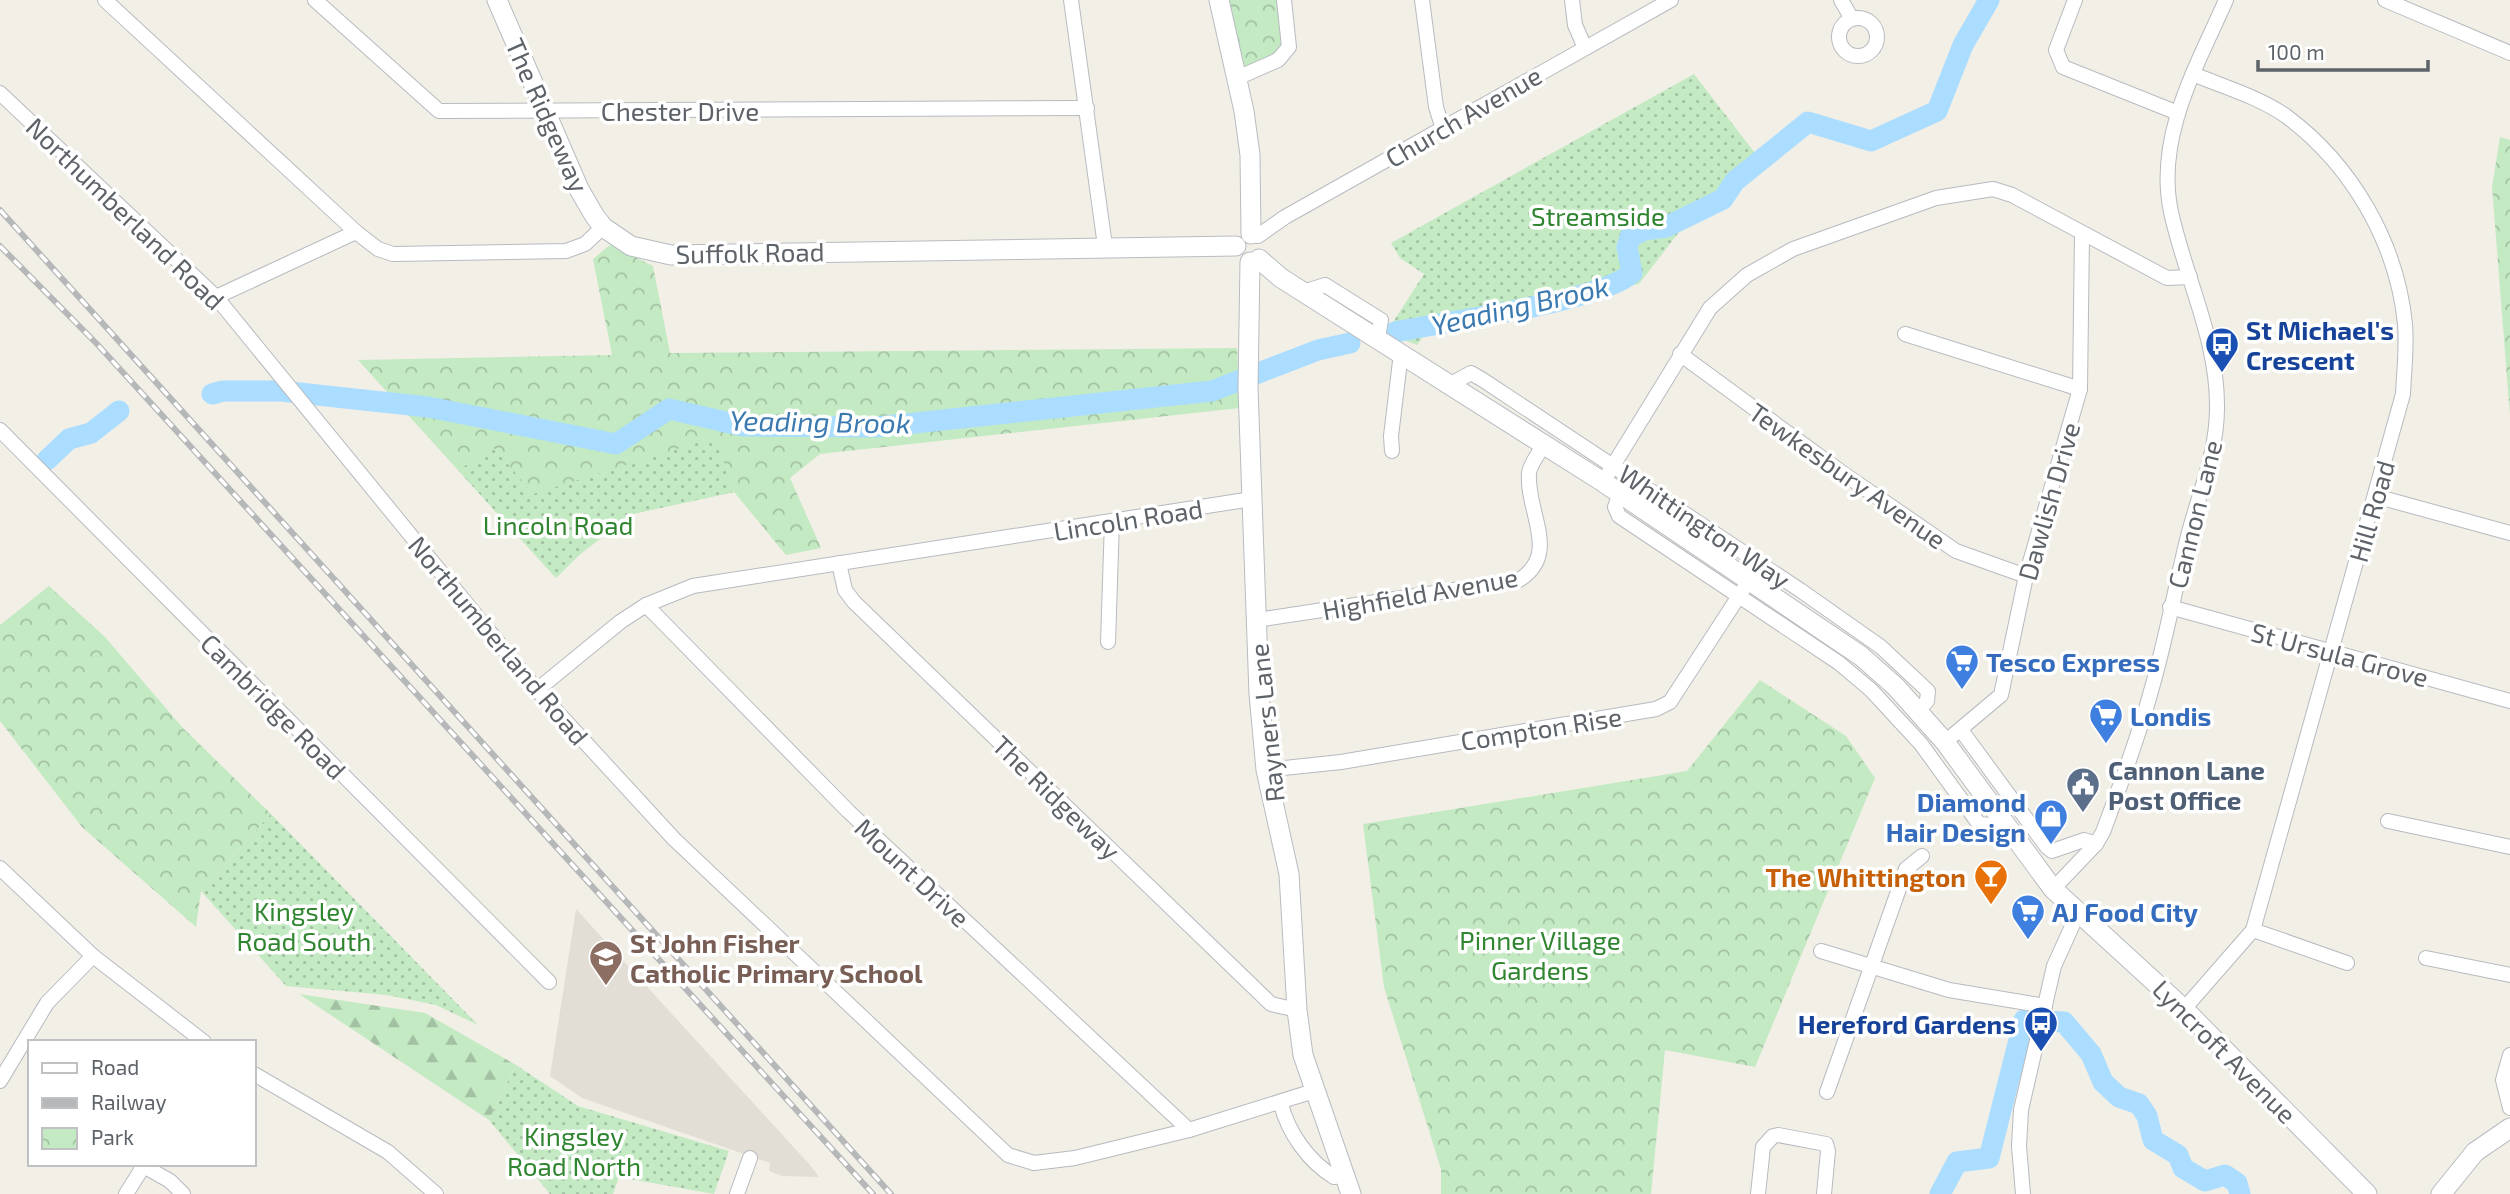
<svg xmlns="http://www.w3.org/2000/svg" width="2510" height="1194" font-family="'Exo 2',sans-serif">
  <defs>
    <pattern id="forest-firs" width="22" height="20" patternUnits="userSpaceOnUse" patternTransform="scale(1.75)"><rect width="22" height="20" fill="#c4eac3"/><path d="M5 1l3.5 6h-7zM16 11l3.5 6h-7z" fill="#a2c1a2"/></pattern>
    <pattern id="park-crowns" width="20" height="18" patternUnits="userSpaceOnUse" patternTransform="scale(1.75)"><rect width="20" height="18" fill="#c4eac3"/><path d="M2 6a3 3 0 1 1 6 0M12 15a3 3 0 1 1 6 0" fill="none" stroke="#a2c1a2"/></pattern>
    <pattern id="garden-dots" width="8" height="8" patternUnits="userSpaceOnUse" patternTransform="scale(1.75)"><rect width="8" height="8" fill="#c4eac3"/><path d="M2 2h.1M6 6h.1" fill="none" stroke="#a2c1a2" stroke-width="1.8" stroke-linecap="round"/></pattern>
  </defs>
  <rect width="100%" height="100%" fill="#f2efe7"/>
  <path fill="#e2ded6" d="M576 909 810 1165 819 1177 782 1176 769 1171 770 1163 582 1098 550 1076Z"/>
  <path fill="url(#forest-firs)" d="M299 994 425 1013 516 1065 489 1120Z"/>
  <g fill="url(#park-crowns)">
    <path d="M1228 0H1278L1284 49 1244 74Z"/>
    <path d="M2500 137 2510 140V416L2492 187Z"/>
    <path d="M610 245 653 266 670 353 1237 348 1240 408 820 454 790 478 821 548 786 555 734 492 632 514 579 555 556 578 358 360 612 355 593 259Z"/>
    <path d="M49 586 105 637 182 727 271 814 201 891 196 927 82 827 0 721V625Z"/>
    <path d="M1760 680 1846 736 1875 778 1755 1067 1665 1050 1651 1194H1441V1169L1384 987 1363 824 1687 771Z"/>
  </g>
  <g fill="url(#garden-dots)">
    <path d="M1694 74 1758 157 1703 201 1639 284 1437 319 1417 345 1386 333 1424 274 1400 258 1391 243Z"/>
    <path d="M715 437 734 492 632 514 579 555 556 578 458 470 494 448 533 494Z"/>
    <path d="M271 814 478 1025 436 1005 387 995 286 986 201 891Z"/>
    <path d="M516 1065 578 1106 729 1151 714 1194 619 1177 613 1194H550L489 1120Z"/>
  </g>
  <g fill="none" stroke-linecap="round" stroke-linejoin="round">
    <g stroke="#adf" stroke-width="21">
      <path d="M1395 332C1446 321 1600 302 1632 273L1627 247 1630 237 1644 230 1666 227 1723 199 1735 181 1808 122 1871 141 1937 111 1963 45 1989 0"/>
      <path d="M212 394 223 391H281L428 407 616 444 669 409 743 426 878 427 1212 391 1318 350 1350 343"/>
      <path d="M47 460 69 439 91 433 119 411"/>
      <path d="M1940 1194 1957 1162 1989 1158 2024 1020 2064 1022 2091 1054 2103 1082 2119 1097 2139 1104 2147 1116 2153 1140 2178 1155 2183 1168 2205 1181 2225 1175 2237 1183 2240 1194"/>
    </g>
    <g stroke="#b7babf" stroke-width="16">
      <g id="street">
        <path d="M105 0 356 232"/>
        <path d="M315 0 439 111 1087 108"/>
        <path d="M1071 0 1105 246"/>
        <path d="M1422 0 1436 107 1443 129"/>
        <path d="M1572 0 1575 25 1585 48"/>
        <path d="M1841 0 1852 19"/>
        <path d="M2075 0 2056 50 2063 67 2178 113"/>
        <path d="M2385 0 2510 53"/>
        <circle cx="1858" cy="37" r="19"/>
        <path d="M1237 78 1278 60 1289 47 1284 0"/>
        <path d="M0 93 216 297 537 690 674 839 1008 1155 1034 1163 1075 1158 1189 1130 1314 1091"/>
        <path d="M1258 236 1285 217 1671 0"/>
        <path d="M1303 292 1325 285 1381 320 1378 338"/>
        <path d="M216 297 356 232 378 249 393 254 566 251 585 244 603 227"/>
        <path d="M1905 334 2080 389"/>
        <path d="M1680 354 1841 472 1956 551 2026 576"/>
        <path d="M1451 384 1471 373 1483 380 1800 590 1881 647 1928 691 1927 701 1918 711"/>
        <path d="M0 430 549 982"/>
        <path d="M1392 451 1391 436 1401 353"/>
        <path d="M1603 482 1710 308 1747 275 1793 249 1936 198 1993 189 2012 195 2167 278 2190 277"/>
        <path d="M1620 493 1615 507 1619 516 1839 663 1871 690 1921 744 1979 824 1993 825 2001 820"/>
        <path d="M2375 496 2510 533"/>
        <path d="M839 563 845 590 854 602 1271 1004 1297 1010"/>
        <path d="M646 605 848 811 1189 1130"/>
        <path d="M2170 607 2510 701"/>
        <path d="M1257 620 1519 580C1561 554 1526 512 1529 473 1530 464 1540 452 1544 444"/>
        <path d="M1108 642 1112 521"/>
        <path d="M537 690 620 622 646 605 693 586 1252 499"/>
        <path d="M1961 730 2047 847 2052 851 2084 840 2096 844"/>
        <path d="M1945 742 2001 695 2026 576 2080 389 2082 233"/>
        <path d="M1266 770 1341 762 1656 709 1670 702 1750 579"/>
        <path d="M2388 821 2510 847"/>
        <path d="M0 868 93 956 204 1042"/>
        <path d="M2053 889 2096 844 2103 832C2120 786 2138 739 2151 691 2166 640 2175 588 2188 536 2199 493 2217 453 2217 408 2218 340 2185 277 2171 212 2155 137 2197 66 2226 0"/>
        <path d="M2253 930 2347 963"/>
        <path d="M1821 951 1949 990 2045 1006"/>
        <path d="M2426 958 2510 975"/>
        <path d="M2184 1009 2253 930 2403 394C2404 371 2407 347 2405 324 2397 243 2352 165 2286 116 2259 97 2224 87 2193 74"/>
        <path d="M2510 1055 2503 1080 2510 1108"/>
        <path d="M254 1074 388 1152 436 1194"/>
        <path d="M0 1081 47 1003 93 956"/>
        <path d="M1827 1092 1906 869 1922 856"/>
        <path d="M1281 1104C1288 1132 1308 1161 1334 1177L1347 1175"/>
        <path d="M140 1164 170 1181 183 1194"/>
        <path d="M126 1194 143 1167"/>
        <path d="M737 1194 750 1158"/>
        <path d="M1758 1194 1763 1147 1773 1136 1778 1135 1826 1144 1828 1151 1824 1194"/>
        <path d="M2023 1194 2019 1146 2021 1110 2054 966 2078 913"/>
      </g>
    </g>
    <g stroke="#b8bcc1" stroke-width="21">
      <g id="secondary">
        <path d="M497 0 579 189 594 215 603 227 631 246 671 255 1236 246"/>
        <path d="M1219 0 1244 111 1250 155 1251 234"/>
        <path d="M1259 259 1281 278 1603 482 1861 656 1896 687 1945 742 2053 889 2184 1009 2367 1194"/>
        <path d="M1250 262 1248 388 1259 694 1266 770 1289 874 1297 1010 1303 1055 1351 1194"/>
        <path d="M2441 1194 2475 1152 2510 1128"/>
      </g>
    </g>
    <use href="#street" stroke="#fff" stroke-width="14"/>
    <use href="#secondary" stroke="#fff" stroke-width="19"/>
    <g stroke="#b6b7b8" stroke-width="6">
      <g id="rail">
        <path d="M0 210 891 1194"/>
        <path d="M0 246 97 344 873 1194"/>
      </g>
    </g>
    <use href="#rail" stroke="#fff" stroke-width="3.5" stroke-dasharray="10" stroke-linecap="butt"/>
  </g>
  <defs>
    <g id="bus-pin" transform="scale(1.75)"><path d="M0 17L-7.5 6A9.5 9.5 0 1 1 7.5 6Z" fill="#1a4fb4" stroke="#fff"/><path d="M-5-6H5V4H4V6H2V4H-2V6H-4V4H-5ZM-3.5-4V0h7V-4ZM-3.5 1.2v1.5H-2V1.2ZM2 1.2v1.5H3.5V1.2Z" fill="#fff"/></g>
    <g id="supermarket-pin" transform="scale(1.75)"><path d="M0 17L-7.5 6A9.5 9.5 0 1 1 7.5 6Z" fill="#3f7fe0" stroke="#fff"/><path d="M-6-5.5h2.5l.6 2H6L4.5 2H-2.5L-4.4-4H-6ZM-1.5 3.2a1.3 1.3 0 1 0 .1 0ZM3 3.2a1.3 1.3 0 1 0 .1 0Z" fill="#fff"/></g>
    <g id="civic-pin" transform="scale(1.75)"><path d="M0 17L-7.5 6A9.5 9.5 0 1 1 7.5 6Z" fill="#5c6f8a" stroke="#fff"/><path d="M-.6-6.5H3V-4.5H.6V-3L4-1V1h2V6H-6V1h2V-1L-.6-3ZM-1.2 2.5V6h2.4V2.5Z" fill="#fff"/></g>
    <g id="shop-pin" transform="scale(1.75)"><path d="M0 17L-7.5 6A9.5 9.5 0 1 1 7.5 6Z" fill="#3f7fe0" stroke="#fff"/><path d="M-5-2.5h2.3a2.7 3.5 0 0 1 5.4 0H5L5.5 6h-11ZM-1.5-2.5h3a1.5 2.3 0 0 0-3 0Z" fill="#fff"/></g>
    <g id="bar-pin" transform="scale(1.75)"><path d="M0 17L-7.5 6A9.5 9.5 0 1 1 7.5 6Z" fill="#e8710a" stroke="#fff"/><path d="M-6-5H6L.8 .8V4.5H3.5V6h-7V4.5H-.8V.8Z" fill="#fff"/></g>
    <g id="school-pin" transform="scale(1.75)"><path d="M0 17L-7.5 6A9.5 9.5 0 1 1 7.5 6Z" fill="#8d6e63" stroke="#fff"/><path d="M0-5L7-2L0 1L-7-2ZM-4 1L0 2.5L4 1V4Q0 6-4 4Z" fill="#fff"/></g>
  </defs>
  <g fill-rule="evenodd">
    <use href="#bus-pin" x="2222" y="344"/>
    <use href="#supermarket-pin" x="1962" y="661"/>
    <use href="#supermarket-pin" x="2106" y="715"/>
    <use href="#civic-pin" x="2083" y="784"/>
    <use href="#shop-pin" x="2051" y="816"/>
    <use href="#bar-pin" x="1991" y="876"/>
    <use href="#supermarket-pin" x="2028" y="911"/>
    <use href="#school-pin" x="606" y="957"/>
    <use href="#bus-pin" x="2041" y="1023"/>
  </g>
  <g text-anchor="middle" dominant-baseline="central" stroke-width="7" stroke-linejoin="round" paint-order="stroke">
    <g font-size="26" fill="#5e6369" stroke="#fff">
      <text x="680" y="110">Chester Drive</text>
      <text transform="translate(548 115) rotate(66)">The Ridgeway</text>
      <text transform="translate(1463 116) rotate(-30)">Church Avenue</text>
      <text transform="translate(126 213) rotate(44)">Northumberland Road</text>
      <text transform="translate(750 252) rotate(-1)">Suffolk Road</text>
      <text transform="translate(1848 475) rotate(35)">Tewkesbury Avenue</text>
      <text transform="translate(2048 501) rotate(-74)">Dawlish Drive</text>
      <text transform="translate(2371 511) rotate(-74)">Hill Road</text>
      <text transform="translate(2194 514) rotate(-76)">Cannon Lane</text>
      <text transform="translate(1128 519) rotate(-9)">Lincoln Road</text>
      <text transform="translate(1705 526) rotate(34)">Whittington Way</text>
      <text transform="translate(1420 593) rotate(-10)">Highfield Avenue</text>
      <text transform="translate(499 640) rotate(50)">Northumberland Road</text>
      <text transform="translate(2340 654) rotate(15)">St Ursula Grove</text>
      <text transform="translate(274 706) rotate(45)">Cambridge Road</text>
      <text transform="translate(1266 723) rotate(-96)">Rayners Lane</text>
      <text transform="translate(1541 728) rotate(-9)">Compton Rise</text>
      <text transform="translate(1057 797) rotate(44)">The Ridgeway</text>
      <text transform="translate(913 872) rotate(43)">Mount Drive</text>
      <text transform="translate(2225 1051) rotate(45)">Lyncroft Avenue</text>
    </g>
    <g font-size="26" fill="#308630" stroke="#fff">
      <text x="1598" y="215">Streamside</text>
      <text x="558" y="524">Lincoln Road</text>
      <text x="304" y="910">Kingsley<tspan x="304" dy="30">Road South</tspan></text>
      <text x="1540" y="939">Pinner Village<tspan x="1540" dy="30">Gardens</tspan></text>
      <text x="574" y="1135">Kingsley<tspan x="574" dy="30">Road North</tspan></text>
    </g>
    <g font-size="26" font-weight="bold" fill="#164399" stroke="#fff" text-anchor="start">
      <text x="2246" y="329">St Michael's<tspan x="2246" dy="30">Crescent</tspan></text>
      <text x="2016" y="1023" text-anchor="end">Hereford Gardens</text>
    </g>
    <g font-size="26" font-weight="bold" fill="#366cbe" stroke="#fff" text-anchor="start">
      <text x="1986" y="661">Tesco Express</text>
      <text x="2130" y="715">Londis</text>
      <text x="2026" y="801" text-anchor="end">Diamond<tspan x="2026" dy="30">Hair Design</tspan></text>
      <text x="2052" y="911">AJ Food City</text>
    </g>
    <g font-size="26" font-weight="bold" fill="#4e5e75" stroke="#fff" text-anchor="start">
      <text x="2108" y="769">Cannon Lane<tspan x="2108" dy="30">Post Office</tspan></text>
    </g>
    <g font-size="26" font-weight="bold" fill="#c56008" stroke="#fff" text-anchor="end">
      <text x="1966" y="876">The Whittington</text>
    </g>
    <g font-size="26" font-weight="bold" fill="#785e54" stroke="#fff" text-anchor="start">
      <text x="630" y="942">St John Fisher<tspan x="630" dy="30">Catholic Primary School</tspan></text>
    </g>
    <g font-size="28" font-style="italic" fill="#3b79b1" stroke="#fff">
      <text transform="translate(1520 305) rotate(-13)">Yeading Brook</text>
      <text transform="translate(820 421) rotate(1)">Yeading Brook</text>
    </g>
  </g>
  <rect x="28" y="1040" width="228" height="126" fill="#ffffff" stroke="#bfc1c3" stroke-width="2"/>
  <rect x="42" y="1063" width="35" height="10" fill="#ffffff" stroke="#bfc1c3" stroke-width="2"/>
  <text x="91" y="1075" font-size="21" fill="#5e6369">Road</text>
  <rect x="42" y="1098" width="35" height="10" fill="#b6b7b8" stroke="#bfc1c3" stroke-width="2"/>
  <text x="91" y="1110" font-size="21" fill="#5e6369">Railway</text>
  <rect x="42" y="1128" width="35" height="21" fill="url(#park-crowns)" stroke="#bfc1c3" stroke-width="2"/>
  <text x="91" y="1145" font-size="21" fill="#5e6369">Park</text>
  <path d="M2258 60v10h170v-10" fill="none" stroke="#5e6369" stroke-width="3.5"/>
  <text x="2268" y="60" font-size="21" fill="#5e6369" stroke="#ffffff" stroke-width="5" paint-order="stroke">100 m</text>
</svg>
